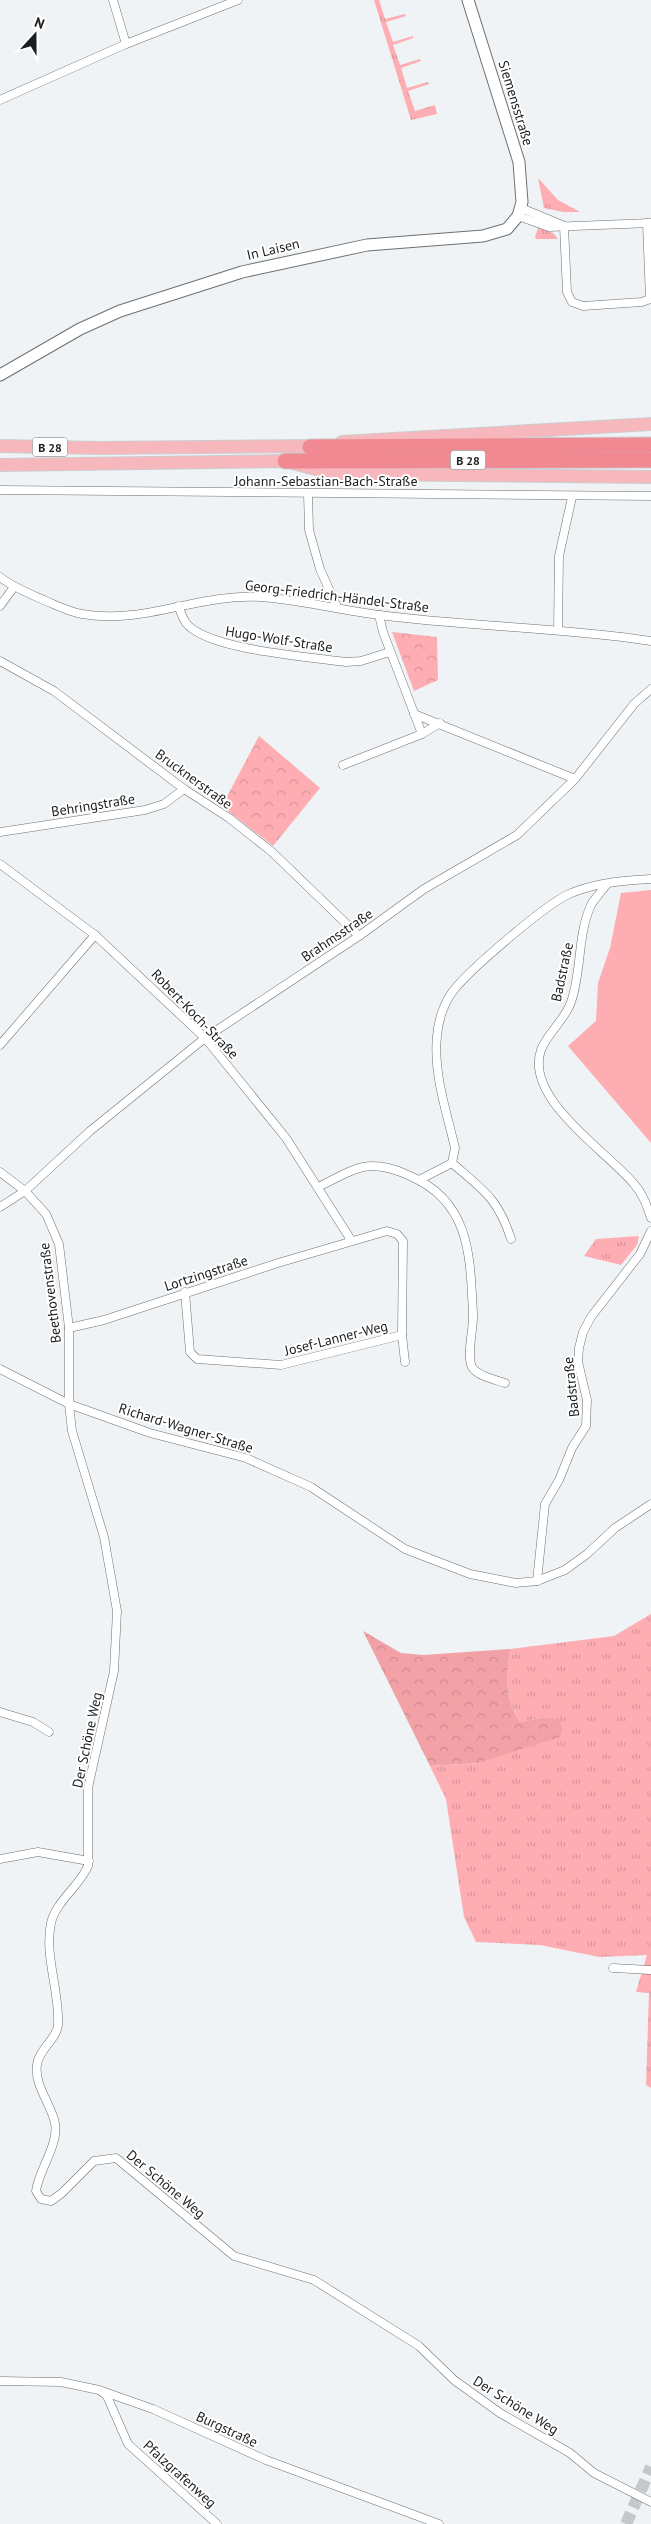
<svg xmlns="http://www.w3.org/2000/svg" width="651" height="2524" font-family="'PT Sans',sans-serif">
  <defs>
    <pattern id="grass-tufts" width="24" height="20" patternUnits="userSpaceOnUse" patternTransform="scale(1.25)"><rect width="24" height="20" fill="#feadb2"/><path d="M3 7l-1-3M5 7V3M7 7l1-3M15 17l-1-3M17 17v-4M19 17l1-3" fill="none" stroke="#d99499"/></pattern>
    <pattern id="forest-crowns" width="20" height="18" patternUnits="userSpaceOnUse" patternTransform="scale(1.25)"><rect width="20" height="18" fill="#f2a1a7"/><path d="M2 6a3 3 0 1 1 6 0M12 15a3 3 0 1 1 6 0" fill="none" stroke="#cf8a8f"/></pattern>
    <pattern id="park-crowns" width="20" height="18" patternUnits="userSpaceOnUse" patternTransform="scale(1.25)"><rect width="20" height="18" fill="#feadb2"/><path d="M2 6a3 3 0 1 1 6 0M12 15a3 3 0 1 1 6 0" fill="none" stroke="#d99499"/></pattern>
  </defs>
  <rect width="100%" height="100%" fill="#eff3f6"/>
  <g fill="url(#grass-tufts)">
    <path d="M374 0H379L385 19 405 14 406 16 386 22 393 42 413 36V38L393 45 400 65 420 59 421 61 401 68 407 88 428 82 429 84 408 91 415 111 435 105 437 114 411 120Z"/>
    <path d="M538 178 558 200 580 212H563L544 208Z"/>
    <path d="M538 228 553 233 558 239H536L535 237Z"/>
    <path d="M639 1236 637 1245 621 1265 584 1256 596 1239Z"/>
    <path d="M651 1614V2088L646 2085 649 1993 636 1992 647 1955 599 1957 540 1945 476 1942 464 1917 446 1799 430 1766 479 1763 542 1718 520 1722C505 1698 506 1676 510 1649L614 1636Z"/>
  </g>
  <path fill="url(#forest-crowns)" d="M363 1631 401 1653 423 1655 510 1649C506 1676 505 1699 520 1722L542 1718 559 1719 562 1728 560 1737 478 1763 430 1766Z"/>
  <g fill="url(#park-crowns)">
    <path d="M392 632 437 637 438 680 414 691Z"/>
    <path d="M259 736 320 788 273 846 222 806Z"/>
  </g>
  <path fill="#feadb2" d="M651 890V1143L568 1046 596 1021 598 983 610 948 621 893Z"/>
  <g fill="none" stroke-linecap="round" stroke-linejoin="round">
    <path stroke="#c5c8cb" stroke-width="12" stroke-dasharray="12 6" stroke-linecap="butt" d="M626 2524 651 2467"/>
    <g stroke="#6c7072" stroke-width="9">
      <g id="street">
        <path d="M113 0 126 44"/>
        <path d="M0 100 126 44 238 0"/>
        <path d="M521 208 562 225"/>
        <path d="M518 216 549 227 651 223"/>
        <path d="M564 226 567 292 572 302 583 306 642 302 650 299 647 223"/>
        <path d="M0 490 651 496"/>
        <path d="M308 494 309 530 320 569 337 607"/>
        <path d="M0 577C14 588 30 594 46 601 58 606 70 612 82 614 144 625 199 593 261 597 301 600 340 610 380 615 470 627 561 627 651 641"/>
        <path d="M0 606 14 587"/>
        <path d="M178 606C181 612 183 619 186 623 207 650 311 657 346 662L361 661 390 652"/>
        <path d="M379 615 383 632 422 734"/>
        <path d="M558 630 559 556 572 497"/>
        <path d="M0 661 54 691 184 789 229 818 272 852 359 936"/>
        <path d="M414 714 575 779"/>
        <path d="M343 765 422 734 440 723"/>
        <path d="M0 832 145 810 164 804 184 789"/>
        <path d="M0 864 95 935 205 1038 286 1138 351 1240"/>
        <path d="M607 884C602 891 595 898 591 905 577 936 582 971 571 1002 565 1020 548 1032 541 1050 524 1099 608 1152 634 1184 643 1194 647 1206 651 1218"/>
        <path d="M0 1045 95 935"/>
        <path d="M452 1163C483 1190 498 1198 511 1239"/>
        <path d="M0 1172 25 1191 46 1214 59 1244 69 1328V1404L72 1431 104 1537 117 1611 114 1671 88 1788V1866C79 1887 56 1901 51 1923 44 1956 60 1992 58 2025 57 2039 38 2050 37 2065 34 2085 51 2104 55 2123 59 2145 39 2169 36 2191L41 2199 51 2201 62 2193 94 2161 116 2158 234 2256 314 2280 419 2346 454 2380 500 2413 570 2453 594 2473 651 2502"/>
        <path d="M419 1180 452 1163 455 1148C447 1113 433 1073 437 1036 438 1021 444 1003 453 991 470 969 545 905 569 894 594 883 624 880 651 879"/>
        <path d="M318 1187C332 1181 348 1170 363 1167 380 1164 395 1169 410 1176 471 1202 470 1257 473 1314 474 1328 466 1355 472 1367 477 1376 496 1380 505 1383"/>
        <path d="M0 1207 25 1191 90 1131 205 1038 359 936 424 889 517 835 575 779 634 704 651 689"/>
        <path d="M185 1292 190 1352 197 1359 281 1365 402 1335"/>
        <path d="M69 1328 104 1320 278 1263 387 1231 397 1234 403 1241 402 1335 405 1362"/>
        <path d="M0 1369 69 1404 150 1433 246 1458 311 1487 405 1549 470 1574 516 1583 537 1581 565 1570 587 1554 615 1528 651 1504"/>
        <path d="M537 1581 545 1504 559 1480 572 1448 586 1426 587 1400 578 1362 579 1348 583 1332 591 1317 640 1254 651 1231"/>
        <path d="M0 1712 33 1722 49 1732"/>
        <path d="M0 1859 38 1852 89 1861"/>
        <path d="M613 1968 651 1970"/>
        <path d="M0 2381 61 2382 99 2390 153 2409 266 2460 439 2524"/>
        <path d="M101 2391 107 2396 128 2444 217 2524"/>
      </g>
    </g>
    <g stroke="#6c7072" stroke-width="13">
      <path id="secondary" d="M0 375 80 329 120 311 242 272 367 245 483 236 507 229 518 216 522 202 519 162 468 0"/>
    </g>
    <g stroke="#cdcdce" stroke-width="14">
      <g id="primary">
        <path d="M342 442 651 424"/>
        <path d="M0 446 99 448 319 446"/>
        <path d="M0 465 285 461 327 472 350 474 651 477"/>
      </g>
    </g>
    <g stroke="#cdcdce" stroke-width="17">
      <g id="highway">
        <path d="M310 447 651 445"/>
        <path d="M285 461 651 460"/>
      </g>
    </g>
    <use href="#street" stroke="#fff" stroke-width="8"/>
    <use href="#secondary" stroke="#fff" stroke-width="11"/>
    <use href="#primary" stroke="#f6b8bd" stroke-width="12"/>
    <use href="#highway" stroke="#f08991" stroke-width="15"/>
  </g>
  <g text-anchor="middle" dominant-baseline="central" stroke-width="4" stroke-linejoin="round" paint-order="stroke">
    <g fill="#fff" stroke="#606162" stroke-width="1">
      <rect x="32.5" y="437.5" width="35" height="19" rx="4"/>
      <rect x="450.5" y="450.5" width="35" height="19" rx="4"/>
    </g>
    <g font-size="12" font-weight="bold" fill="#1c1d1e">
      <text x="50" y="447">B 28</text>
      <text x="468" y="460">B 28</text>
    </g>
    <g font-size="14" fill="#1c1d1e" stroke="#fff">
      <text transform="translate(516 103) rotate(73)">Siemensstraße</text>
      <text transform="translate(273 249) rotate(-13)">In Laisen</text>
      <text x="326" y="481">Johann-Sebastian-Bach-Straße</text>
      <text transform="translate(337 596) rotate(7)">Georg-Friedrich-Händel-Straße</text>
      <text transform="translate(279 639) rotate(9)">Hugo-Wolf-Straße</text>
      <text transform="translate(194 779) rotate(36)">Brucknerstraße</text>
      <text transform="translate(93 805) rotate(-9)">Behringstraße</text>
      <text transform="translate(337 935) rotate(-34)">Brahmsstraße</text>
      <text transform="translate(562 972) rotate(-78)">Badstraße</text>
      <text transform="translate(195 1014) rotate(46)">Robert-Koch-Straße</text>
      <text transform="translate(206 1273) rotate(-18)">Lortzingstraße</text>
      <text transform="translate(50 1293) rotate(-97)">Beethovenstraße</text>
      <text transform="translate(336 1338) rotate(-14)">Josef-Lanner-Weg</text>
      <text transform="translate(571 1387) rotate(-96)">Badstraße</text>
      <text transform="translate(186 1428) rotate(17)">Richard-Wagner-Straße</text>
      <text transform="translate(87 1740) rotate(-78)">Der Schöne Weg</text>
      <text transform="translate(166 2184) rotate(40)">Der Schöne Weg</text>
      <text transform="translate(516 2405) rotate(32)">Der Schöne Weg</text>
      <text transform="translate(227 2429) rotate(25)">Burgstraße</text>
      <text transform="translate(180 2474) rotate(42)">Pfalzgrafenweg</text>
    </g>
  </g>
  <g transform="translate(35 35) rotate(21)" stroke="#ffffff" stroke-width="4" paint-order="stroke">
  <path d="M0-4L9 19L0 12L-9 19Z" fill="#1c1d1e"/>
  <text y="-8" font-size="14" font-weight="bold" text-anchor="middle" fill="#1c1d1e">N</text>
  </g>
</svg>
